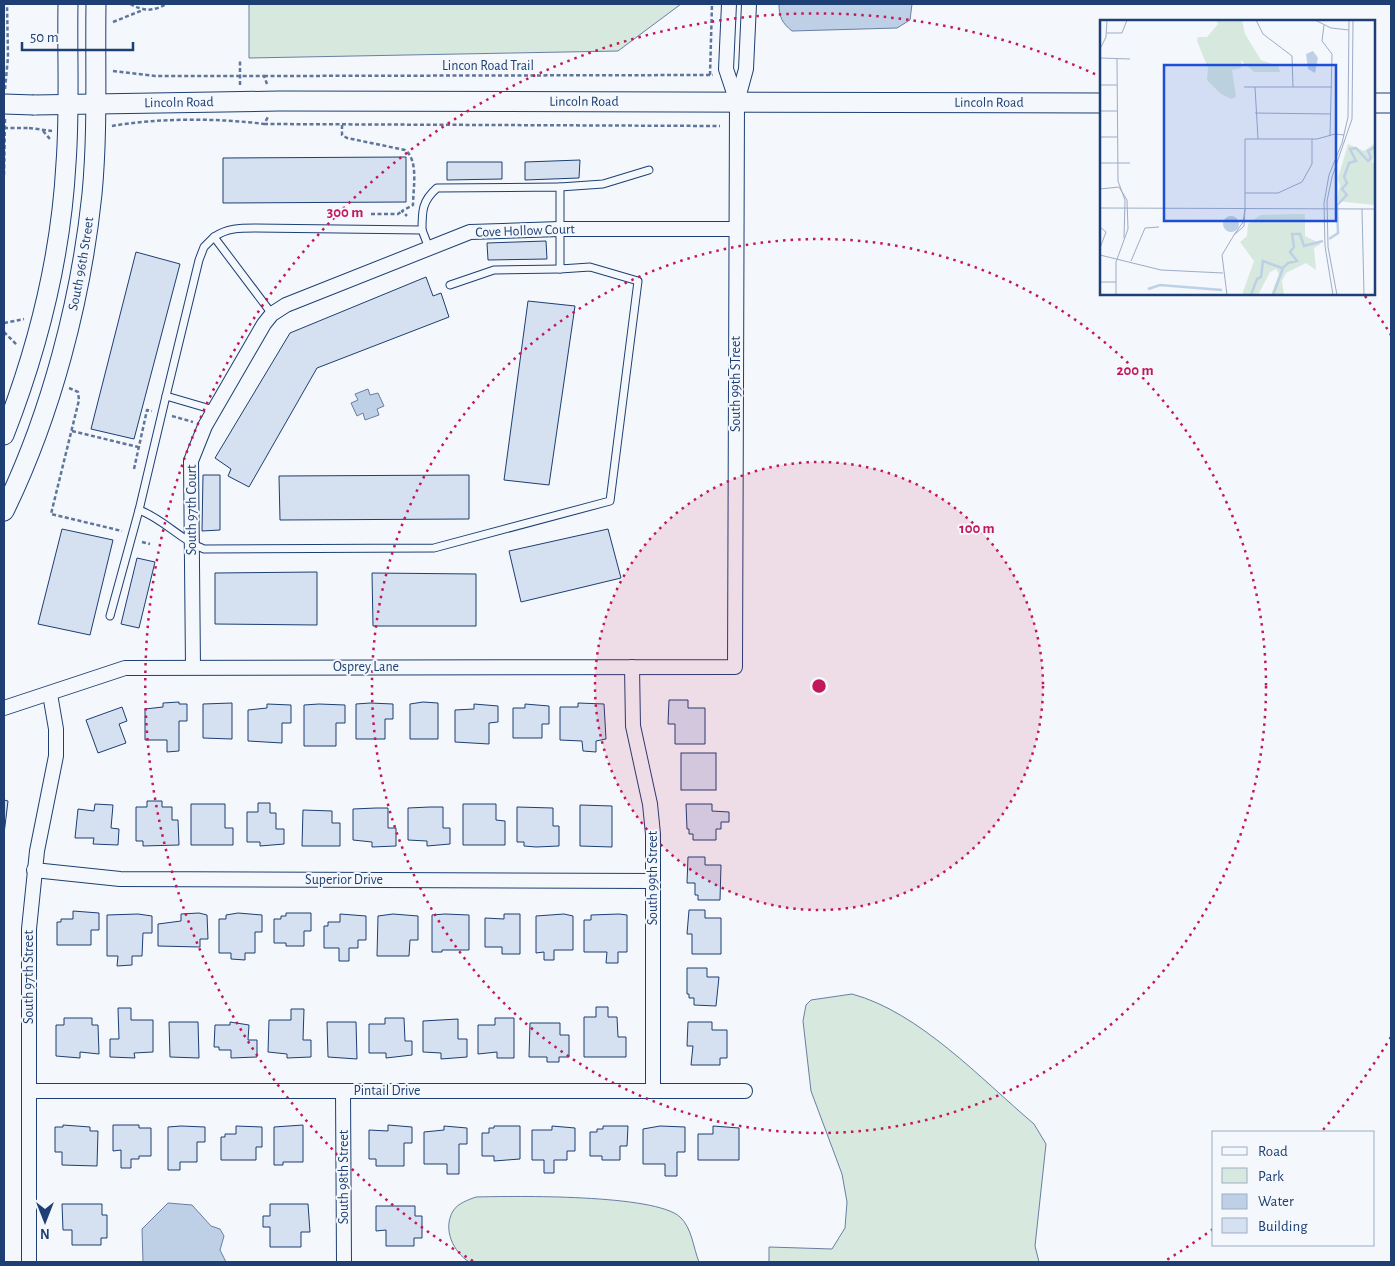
<svg xmlns="http://www.w3.org/2000/svg" width="1395" height="1266" font-family="'Alegreya Sans',sans-serif">
  <rect width="100%" height="100%" fill="#f4f7fb"/>
  <g fill="#d7e8df" stroke="#687fa3">
    <path d="M249 4H681L618 51 249 58Z"/>
    <path d="M852 994C919 1012 981 1079 1034 1124L1046 1144 1035 1246 1039 1262H769V1247L832 1249 845 1228 847 1202 842 1174 811 1091 803 1021 806 1005 811 1000Z"/>
    <path d="M476 1197C515 1196 655 1194 680 1217 692 1228 693 1247 699 1262H469C454 1252 442 1230 453 1211 458 1203 468 1200 476 1197Z"/>
  </g>
  <g fill="#bed0e5" stroke="#687fa3">
    <path d="M779 4H912L910 20 897 28 792 31C782 23 779 17 779 4Z"/>
    <path d="M368 389 370 395 378 393 384 406 377 409 379 415 365 420 363 413 357 416 351 403 358 400 355 394Z"/>
    <path d="M168 1203 192 1205 211 1226 220 1229 224 1236 220 1250 226 1262H143L142 1229Z"/>
  </g>
  <g fill="#d5e0f0" stroke="#1d3f73">
    <path d="M406 157V202L223 203V158Z"/>
    <path d="M580 160 579 178 525 180V162Z"/>
    <path d="M447 162H502V179L447 180Z"/>
    <path d="M546 241 547 259 488 260 487 243Z"/>
    <path d="M136 252 180 264 134 439 91 429Z"/>
    <path d="M426 277 433 296 441 293 449 317 317 368 249 487 228 476 231 469 215 458 290 333Z"/>
    <path d="M528 301 575 306 549 485 504 480Z"/>
    <path d="M203 475H220V530L202 531Z"/>
    <path d="M469 475V519L280 520 279 476Z"/>
    <path d="M62 529 113 540 90 635 38 624Z"/>
    <path d="M608 529 621 578 521 602 509 551Z"/>
    <path d="M137 558 155 562 139 628 121 624Z"/>
    <path d="M317 572V625L215 624V573Z"/>
    <path d="M372 573 476 574V626H373Z"/>
    <path d="M669 700H688V708H705V744H675V724H668Z"/>
    <path d="M179 702V704H187V721H179V751L167 752V740H145V709L163 707V703Z"/>
    <path d="M423 702 438 703V739H410V704Z"/>
    <path d="M232 703V739L203 738V704Z"/>
    <path d="M370 703 393 704V719H385V739H356V704Z"/>
    <path d="M578 703 604 704 606 739 596 741V752L583 751 582 741 560 740V707H578Z"/>
    <path d="M267 704 291 705V723H282V743L248 741V710L267 708Z"/>
    <path d="M319 704 345 705V723H336V746H304V705Z"/>
    <path d="M474 704 498 706V722L489 723V744L455 742V710L474 709Z"/>
    <path d="M525 704 549 706V724H542V738H513V708H525Z"/>
    <path d="M122 707 127 721 119 724 126 743 98 753 86 720Z"/>
    <rect x="681" y="753" width="35" height="37"/>
    <path d="M4 800 8 801 4 834Z"/>
    <path d="M147 801H162V807H172V820H178L179 845 143 846V841H136V807H147Z"/>
    <path d="M258 803H270V813H276V829H284V844L260 846V842H247V812H258Z"/>
    <path d="M95 804 113 805 111 828 119 829 118 845 93 844 94 838H75L78 809 94 811Z"/>
    <path d="M191 804H225V828H233V845H191Z"/>
    <path d="M463 804H496V820L505 821V845H463Z"/>
    <path d="M686 804H712V811L729 812V822H721V829H716V840H693V834H689V829H687Z"/>
    <path d="M580 805 612 806V847L580 846Z"/>
    <path d="M430 807H443V828H450V844L427 846V841L408 840V808Z"/>
    <path d="M517 807 553 808V826H559V846L536 847 524 846V842H517Z"/>
    <path d="M376 808H388V828H396V846L372 847V842L353 840V809Z"/>
    <path d="M303 810 332 811V823H340V846H302Z"/>
    <path d="M688 857H705V865H721L720 900H698V895H695V883H687Z"/>
    <path d="M689 910H705V918H721V954H692V934H687Z"/>
    <path d="M73 911 99 913V930H91V945H57V922H61V919H73Z"/>
    <path d="M199 913 207 915 208 939H200V947L158 946V924L181 921V914Z"/>
    <path d="M238 913 262 915V932H255V953H245V960L231 959V953H219V919H226V915Z"/>
    <path d="M286 913H311V931H304V946H286V943H274V919H281V916H286Z"/>
    <path d="M138 914 152 916V933H143L142 956H132V965L117 966 118 956H107V915Z"/>
    <path d="M340 914 366 916V940H358V948H349V961H339V948H324V926H328V922H340Z"/>
    <path d="M393 914 418 916V940H410L409 956H377L378 916Z"/>
    <path d="M445 914 469 915V950H442V952H432V915Z"/>
    <path d="M504 914H520V954H502V947H485V918L504 919Z"/>
    <path d="M564 914 573 916V950H554V960H544V952L536 953V916Z"/>
    <path d="M619 914 627 915V952H618V963H606L607 952H584V920H591V915Z"/>
    <path d="M687 968H707V977H719L716 1006 694 1005V998H689V994H687Z"/>
    <path d="M596 1007H608V1017H617L618 1037H626V1057H584V1017H596Z"/>
    <path d="M118 1008H131V1020H153V1052L134 1053 135 1058 110 1057V1039H119Z"/>
    <path d="M291 1009H304L303 1040H311V1057L287 1058V1054L268 1052 269 1020H291Z"/>
    <path d="M64 1018H92V1025H98L99 1054 80 1052V1058L56 1056V1025H64Z"/>
    <path d="M385 1018H404L405 1041H412V1055L386 1058V1053H369V1024H385Z"/>
    <path d="M495 1018H514V1058H497V1052L478 1054V1025H495Z"/>
    <path d="M458 1019V1039H467V1057L441 1059V1053L423 1052V1021Z"/>
    <path d="M169 1022H198L199 1058 170 1057Z"/>
    <path d="M230 1022 249 1025 248 1040H257V1057L231 1058V1050H219V1047H214L215 1025H230Z"/>
    <path d="M327 1022H356L357 1059 328 1057Z"/>
    <path d="M688 1022H712V1030H727V1058H720V1065H691L693 1046H687Z"/>
    <path d="M530 1023H560V1035H569V1057H559V1062H547V1057H529Z"/>
    <path d="M63 1125 90 1127V1131H98L97 1166 62 1165V1152H55V1127H63Z"/>
    <path d="M113 1125H139V1128H151V1156H139V1159H131V1168H121V1150L113 1151Z"/>
    <path d="M303 1125V1162H283V1165H274V1127Z"/>
    <path d="M388 1125 412 1127V1143H404V1166H376V1159H369V1130L388 1131Z"/>
    <path d="M181 1126 205 1127V1142H197V1162H180V1170H168V1127Z"/>
    <path d="M236 1126 262 1127V1147H256V1160H221V1137H225V1134H236Z"/>
    <path d="M444 1126 467 1128V1144H459V1174H447V1164H424V1132L444 1130Z"/>
    <path d="M494 1126H520V1159L494 1161V1156H482V1133H489V1128H494Z"/>
    <path d="M552 1126 575 1128V1151H567V1160H554V1173H544V1160H532V1130H552Z"/>
    <path d="M603 1126H628L627 1146H620V1160H602V1156H590V1132H597V1129H603Z"/>
    <path d="M660 1126 685 1127V1152H677V1176H665V1164H643V1129Z"/>
    <path d="M713 1126 739 1128V1160H698V1134H713Z"/>
    <path d="M62 1204H102V1215H107V1238H101V1245H72V1230H63Z"/>
    <path d="M270 1204H308L310 1232H301V1247H270V1227H263V1216H270Z"/>
    <path d="M376 1206H415V1216H422V1238H414V1246H386V1230L376 1231Z"/>
  </g>
  <g fill="none" stroke-linecap="round" stroke-linejoin="round">
    <g stroke="#1d3f73" stroke-width="9">
      <g id="lane">
        <path d="M560 187 603 184 649 170"/>
        <path d="M214 237 204 247 199 260 166 396 214 410"/>
        <path d="M450 285 494 270 560 269"/>
        <path d="M272 314 214 237C227 228 240 228 255 228L422 230 429 248"/>
        <path d="M166 396 139 510C164 519 180 540 204 549L434 548 610 501 638 281 590 267 560 269V187L437 188C422 201 422 211 422 230"/>
        <path d="M110 616 139 510"/>
      </g>
    </g>
    <g stroke="#1d3f73" stroke-width="16">
      <g id="street">
        <path d="M729 4 726 69 737 102"/>
        <path d="M193 667 191 461 205 426 264 324 272 314 286 305 470 232 560 229H736"/>
        <path d="M632 667 633 726 650 804 653 834V1091"/>
        <path d="M4 708 125 668 735 667 737 102 746 69 749 4"/>
        <path d="M34 870 120 879 653 881"/>
        <path d="M29 1091H745"/>
        <path d="M343 1091 344 1262"/>
        <path d="M29 1262V929L37 851 56 756V729L50 694"/>
      </g>
    </g>
    <g stroke="#1d3f73" stroke-width="21">
      <g id="secondary">
        <path d="M1374 103H1391"/>
        <path id="s1" d="M34 105 279 101 1101 103"/>
        <path d="M4 435C38 348 61 257 66 163 70 110 67 57 68 4"/>
        <path id="s2" d="M4 511C51 415 81 300 92 194 98 131 95 67 96 4"/>
      </g>
    </g>
    <g stroke="#5e769c" stroke-width="2.5" stroke-dasharray="4 2.5" stroke-linecap="butt">
      <path d="M130 4C144 11 152 12 166 4"/>
      <path d="M113 22 143 10"/>
      <path d="M113 71 155 76H264L267 84"/>
      <path d="M710 75 712 4"/>
      <path d="M264 76 713 75"/>
      <path d="M240 85V61"/>
      <path d="M5 89 8 57 7 4"/>
      <path d="M264 124 720 126"/>
      <path d="M342 125V135L347 138 405 150C419 160 413 189 413 205L402 211 407 216"/>
      <path d="M112 126C157 118 219 118 264 124L268 117"/>
      <path d="M29 128 52 131"/>
      <path d="M43 131 50 139"/>
      <path d="M4 175 5 119"/>
      <path d="M371 214H398L402 211"/>
      <path d="M4 323 24 319"/>
      <path d="M4 332 17 345"/>
      <path d="M69 388 78 392 79 400 51 514 122 531"/>
      <path d="M172 416 193 422"/>
      <path d="M72 431 138 447"/>
      <path d="M134 469 147 410 152 411"/>
      <path d="M142 542 150 544"/>
    </g>
    <use href="#lane" stroke="#f4f7fb" stroke-width="7"/>
    <use href="#street" stroke="#f4f7fb" stroke-width="14"/>
    <use href="#secondary" stroke="#f4f7fb" stroke-width="19"/>
    <g stroke="#1d3f73" stroke-width="21" stroke-linecap="butt">
      <path id="secondary-bridge" d="M4 104 34 105"/>
    </g>
    <path stroke="#5e769c" stroke-width="2.5" stroke-dasharray="4 2.5" stroke-linecap="butt" d="M4 128H29"/>
    <use href="#secondary-bridge" stroke="#f4f7fb" stroke-width="19"/>
  </g>
  <circle cx="819" cy="686" r="224" fill="#c2185b" fill-opacity=".12"/>
  <g fill="none" stroke="#c2185b" stroke-width="2.5" stroke-dasharray="2.5 5">
    <circle cx="819" cy="686" r="224"/>
    <circle cx="819" cy="686" r="447"/>
    <path d="M1391 1037A671 671 0 0 1 1322 1131M1213 1229A671 671 0 0 1 1165 1261M473 1261A671 671 0 0 1 1097 75M1365 296A671 671 0 0 1 1391 335"/>
  </g>
  <g text-anchor="middle" dominant-baseline="central" stroke-width="4" stroke-linejoin="round" paint-order="stroke">
    <g font-size="14" fill="#1d3f73" stroke="#f4f7fb">
      <text x="488" y="66">Lincon Road Trail</text>
      <text stroke="none"><textPath href="#s1" startOffset="145">Lincoln Road</textPath></text>
      <text stroke="none"><textPath href="#s1" startOffset="550">Lincoln Road</textPath></text>
      <text stroke="none"><textPath href="#s1" startOffset="955">Lincoln Road</textPath></text>
      <text transform="translate(525 231) rotate(-2)">Cove Hollow Court</text>
      <text stroke="none"><textPath href="#s2" startOffset="260">South 96th Street</textPath></text>
      <text transform="translate(736 384) rotate(-90)">South 99th STreet</text>
      <text transform="translate(192 510) rotate(-90)">South 97th Court</text>
      <text x="366" y="667">Osprey Lane</text>
      <text transform="translate(653 878) rotate(-90)">South 99th Street</text>
      <text x="344" y="880">Superior Drive</text>
      <text transform="translate(29 977) rotate(-90)">South 97th Street</text>
      <text x="387" y="1091">Pintail Drive</text>
      <text transform="translate(344 1177) rotate(-90)">South 98th Street</text>
    </g>
  </g>
  <g transform="translate(1100 20)">
    <rect width="275" height="275" fill="#f4f7fb"/>
    <path d="M116 0H142L145 14 161 40 178 46 180 52H154L141 40V48L132 50 136 77 131 79 121 74 107 60 108 48 97 21 98 17H107L118 4ZM275 123 272 143 275 142V185L236 181 240 166 238 158 248 124 264 131ZM205 194V216L221 224 214 228 216 250 206 243 186 253 182 261 184 275H171L179 254 176 249 170 252 158 275H142L154 241 140 222 147 216 148 204 160 195Z" fill="#d7e8df"/>
    <path d="M213 31 218 38 215 53 208 49 206 34ZM123 204a8 8 0 1 1 16 0a8 8 0 1 1-16 0Z" fill="#bed0e5"/>
    <path fill="none" stroke="#bed0e5" stroke-width="2.5" d="M229 219 238 213 237 185 247 175 242 169 247 163 244 157 249 143 256 141 250 129 256 128 268 141 271 138 268 131 275 127M48 269 60 265 122 270M151 275 157 259 161 257 163 241 182 248M173 275 183 248 188 243 197 241 190 232 194 227 192 214H200L204 226 223 221"/>
    <path fill="none" stroke="#9eadc5" stroke-width="1" d="M156 0 163 14 192 36 193 67M215 0 231 8 249 10M224 5 222 21 232 34 230 116M7 13H22L27 0M0 29 6 17 7 0M0 38 30 39M17 39 18 161 25 180 24 218M0 65H17M144 67H232M155 67 158 119M0 91H17M155 93 231 94M0 117H17M0 143H30M0 169 19 167M145 173H178L202 162 212 144V119M0 188 275 189M145 189 144 206 134 215 143 202 145 189V119H217L235 114 244 115M262 189 264 275M0 207 6 212 0 228M0 235 61 250 123 253M31 241 45 208 59 207M0 262H16M16 275V242L28 209 27 180 19 167M127 275 122 235 134 215M233 275 225 226 224 183 229 155 242 123 248 97 249 0M237 275 228 227 227 181 232 157 252 99 253 0"/>
    <path fill="#1d4ed8" fill-opacity="0.15" stroke="#1d4ed8" stroke-width="2.5" d="M64 45H236V201H64Z"/>
    <rect width="275" height="275" fill="none" stroke="#1d3f73" stroke-width="2.5"/>
  </g>
  <circle cx="819" cy="686" r="8" fill="#c2185b" stroke="#f4f7fb" stroke-width="2.5"/>
  <g font-size="15" text-anchor="middle" font-weight="bold" fill="#c2185b" stroke="#f4f7fb" stroke-width="4" stroke-linejoin="round" paint-order="stroke">
    <text x="345" y="217">300 m</text>
    <text x="1135" y="375">200 m</text>
    <text x="977" y="533">100 m</text>
  </g>
  <rect width="1395" height="1266" fill="none" stroke="#1d3f73" stroke-width="10"/>
  <rect x="1212" y="1131" width="162" height="115" fill="#f4f7fb" stroke="#9eadc5"/>
  <rect x="1222" y="1147" width="25" height="8" fill="#f4f7fb" stroke="#9eadc5"/>
  <text x="1258" y="1156" font-size="15" fill="#1d3f73">Road</text>
  <rect x="1222" y="1168" width="25" height="15" fill="#d7e8df" stroke="#9eadc5"/>
  <text x="1258" y="1181" font-size="15" fill="#1d3f73">Park</text>
  <rect x="1222" y="1194" width="25" height="15" fill="#bed0e5" stroke="#9eadc5"/>
  <text x="1258" y="1206" font-size="15" fill="#1d3f73">Water</text>
  <rect x="1222" y="1218" width="25" height="15" fill="#d5e0f0" stroke="#9eadc5"/>
  <text x="1258" y="1231" font-size="15" fill="#1d3f73">Building</text>
  <g transform="translate(45 1221) rotate(180)" stroke="#f4f7fb" stroke-width="4" paint-order="stroke">
  <path d="M0-4L9 19L0 12L-9 19Z" fill="#1d3f73"/>
  <text y="-8" font-size="14" font-weight="bold" text-anchor="middle" fill="#1d3f73">N</text>
  </g>
  <path d="M22 42v8h111v-8" fill="none" stroke="#1d3f73" stroke-width="2.5"/>
  <text x="30" y="42" font-size="15" fill="#1d3f73" stroke="#f4f7fb" stroke-width="4" paint-order="stroke">50 m</text>
</svg>
